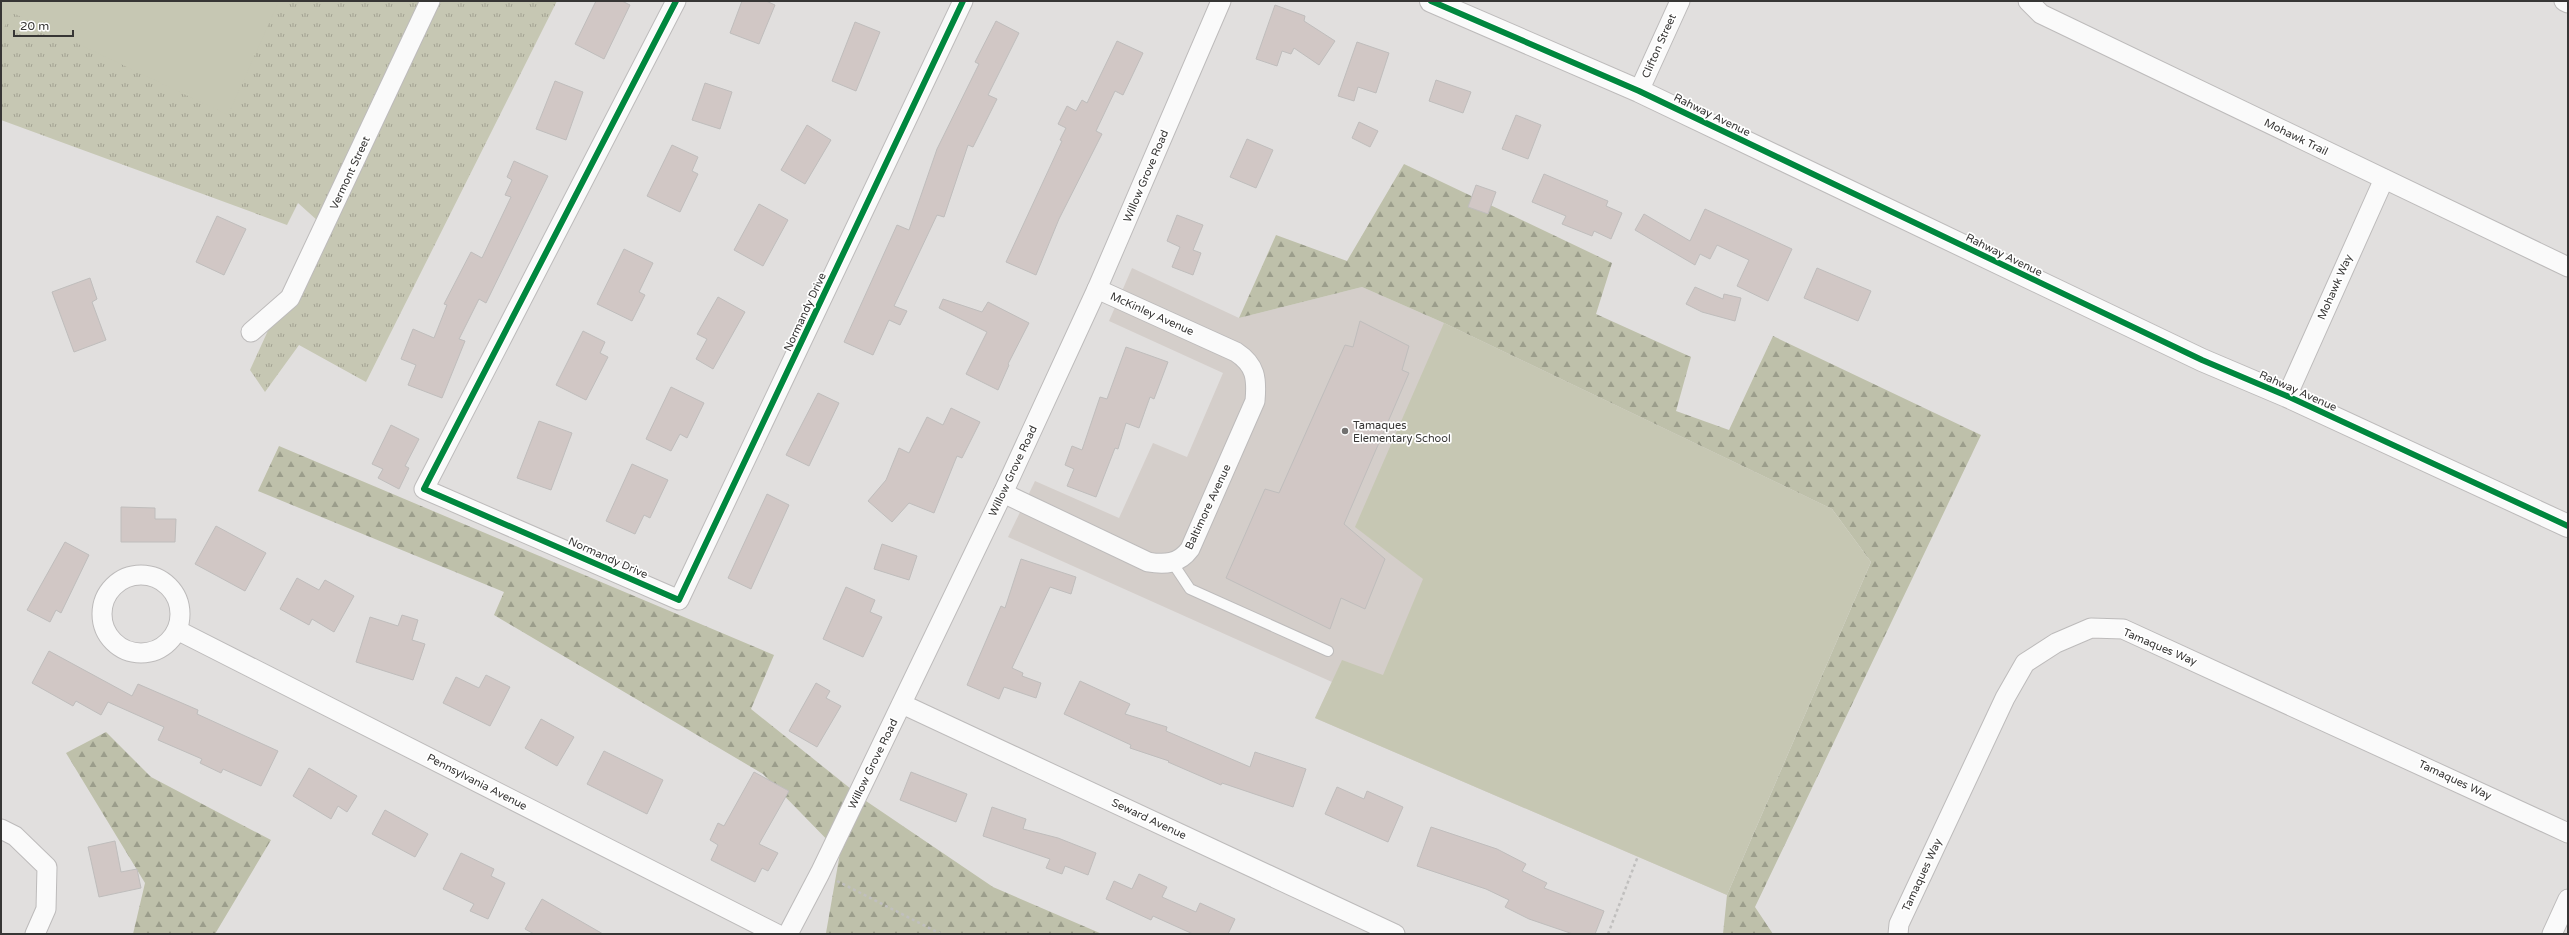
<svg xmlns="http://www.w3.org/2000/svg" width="2569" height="935" font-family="'Varela Round',sans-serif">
  <defs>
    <pattern id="forest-firs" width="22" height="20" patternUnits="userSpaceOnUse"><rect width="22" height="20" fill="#bec0aa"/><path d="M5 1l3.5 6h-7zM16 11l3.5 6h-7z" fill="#9b9d8b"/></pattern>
    <pattern id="park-tufts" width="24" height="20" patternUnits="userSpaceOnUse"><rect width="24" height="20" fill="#c6c7b3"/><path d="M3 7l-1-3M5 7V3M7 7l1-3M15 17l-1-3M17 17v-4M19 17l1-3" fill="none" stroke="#a2a292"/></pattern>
  </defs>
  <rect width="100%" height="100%" fill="#e1dfde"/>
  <path fill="#d4ceca" d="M1132 268 1239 318 1362 287 1444 323 1832 509 1727 895 1315 718 1332 682 1008 537 1035 481 1119 518 1153 443 1187 457 1223 373 1109 321Z"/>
  <g fill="url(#forest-firs)">
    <path d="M1404 164 1612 263 1596 314 1691 357 1676 411 1729 430 1773 336 1981 435 1755 907 1773 934H1723L1727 895 1871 562 1832 509 1444 323 1362 287 1239 318 1276 235 1347 261Z"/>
    <path d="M279 446 774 655 751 709 866 801 993 887 1102 934 826 933 840 853 763 774 494 615 504 592 258 491Z"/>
    <path d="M106 732 151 777 271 840 215 934H133L145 883 66 753Z"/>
  </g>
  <path fill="url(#park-tufts)" d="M1 1H557L366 382 299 345 265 392 250 370 318 221 298 203 287 225 1 120Z"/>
  <g fill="#c6c7b3">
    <path d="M1 1H279L228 115 11 12 1 35Z"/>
    <path d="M1444 323 1832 509 1871 562 1727 895 1315 718 1342 660 1383 675 1423 579 1355 527Z"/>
  </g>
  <g fill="#d1c7c5" stroke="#bfbdbc">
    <path d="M596 1H622L630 5 604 59 575 44Z"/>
    <path d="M742 1H766L775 5 759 44 730 33Z"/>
    <path d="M1275 5 1305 16 1304 21 1335 41 1319 65 1294 48 1291 54 1282 51 1277 66 1256 59Z"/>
    <path d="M996 21 1019 33 988 95 997 99 973 147 968 145 944 217 937 215 894 306 907 311 900 325 889 320 873 355 844 342 897 225 909 230 937 149 979 64 975 62Z"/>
    <path d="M855 22 880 32 856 91 832 81Z"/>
    <path d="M1117 41 1143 53 1123 95 1115 91 1096 131 1102 134 1059 219 1036 275 1006 262 1062 141 1060 140 1066 128 1058 124 1067 106 1076 111 1082 100 1087 103Z"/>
    <path d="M1357 42 1389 53 1376 93 1358 87 1354 101 1338 96Z"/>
    <path d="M1436 80 1471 92 1463 113 1429 101Z"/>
    <path d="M555 81 583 92 566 140 536 129Z"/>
    <path d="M705 83 732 92 720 129 692 120Z"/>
    <path d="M1516 115 1541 125 1528 159 1502 149Z"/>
    <path d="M1359 122 1378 131 1370 147 1352 138Z"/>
    <path d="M807 125 831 140 805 184 781 170Z"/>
    <path d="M1247 139 1273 150 1256 188 1230 177Z"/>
    <path d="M672 145 698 157 692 171 698 174 680 212 647 196Z"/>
    <path d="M514 161 548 176 486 303 479 299 459 339 465 341 442 398 408 385 416 365 401 359 413 329 434 338 447 305 444 304 471 252 482 258 511 197 505 195 512 180 507 177Z"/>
    <path d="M1544 174 1608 201 1606 206 1622 213 1611 239 1594 231 1592 236 1562 224 1566 216 1532 202Z"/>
    <path d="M1476 185 1496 192 1488 214 1468 207Z"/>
    <path d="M759 204 788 220 763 266 734 250Z"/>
    <path d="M1705 209 1792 249 1768 301 1737 286 1749 260 1717 245 1710 259 1700 254 1695 265 1635 230 1644 214 1690 241Z"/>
    <path d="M1177 215 1203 225 1193 250 1201 253 1193 275 1172 267 1180 247 1167 241Z"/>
    <path d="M217 216 246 229 224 275 196 262Z"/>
    <path d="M624 249 653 263 639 292 645 295 632 321 597 304Z"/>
    <path d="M1817 268 1871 291 1858 321 1804 298Z"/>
    <path d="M90 278 97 299 92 302 106 340 74 352 52 292Z"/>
    <path d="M1695 287 1723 299 1724 294 1741 298 1735 321 1702 312 1686 304Z"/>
    <path d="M718 297 745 312 713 369 696 359 707 339 697 334Z"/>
    <path d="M943 299 982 312 988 302 1029 323 1008 364 1009 365 998 390 966 374 987 332 939 308Z"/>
    <path d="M1360 321 1409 346 1402 370 1409 373 1344 524 1385 559 1365 609 1341 598 1330 629 1226 578 1265 489 1279 493 1345 345 1353 347Z"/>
    <path d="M583 331 605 342 600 353 608 357 586 400 556 385Z"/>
    <path d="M1126 347 1168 362 1154 399 1150 397 1139 428 1126 423 1118 449 1115 448 1096 497 1067 486 1074 469 1065 465 1072 446 1082 450 1100 397 1107 399Z"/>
    <path d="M671 387 704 403 687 438 680 434 671 451 646 439Z"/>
    <path d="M818 393 839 403 809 466 786 455Z"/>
    <path d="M951 408 980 422 962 458 957 456 934 513 909 503 892 522 868 501 886 480 899 448 909 453 927 417 943 425Z"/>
    <path d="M539 421 572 433 551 490 517 478Z"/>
    <path d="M391 425 419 439 405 466 409 468 399 489 378 478 383 469 372 464Z"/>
    <path d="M632 464 668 480 650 518 644 515 635 534 606 521Z"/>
    <path d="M767 494 789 505 751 589 728 578Z"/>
    <path d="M121 507 155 508V519H176L175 542H121Z"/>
    <path d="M216 526 266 553 245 591 195 564Z"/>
    <path d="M65 542 89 555 61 613 56 610 50 622 27 610Z"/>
    <path d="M882 544 917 556 909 580 874 569Z"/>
    <path d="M1021 559 1076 577 1071 594 1050 587 1012 668 1023 673 1022 676 1041 683 1036 698 1004 687 999 699 967 685 1001 606 1005 608Z"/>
    <path d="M297 578 319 590 325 580 354 596 334 632 312 619 309 625 280 609Z"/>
    <path d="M846 587 875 600 870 612 882 617 863 657 823 639Z"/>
    <path d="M402 615 418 620 412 640 425 644 413 680 356 662 370 617 398 626Z"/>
    <path d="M49 651 132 696 138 684 198 710 197 714 278 751 261 786 223 769 221 773 200 763 202 759 158 740 164 727 108 702 101 715 76 701 73 706 32 683Z"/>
    <path d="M486 675 510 687 490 726 443 703 456 677 479 688Z"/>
    <path d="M1080 681 1130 704 1125 714 1167 727 1166 731 1250 767 1255 752 1306 769 1293 807 1222 783 1221 785 1168 762 1169 761 1130 748 1131 745 1064 714Z"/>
    <path d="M816 683 830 691 826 698 841 706 817 747 789 731Z"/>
    <path d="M541 719 574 737 557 766 525 748Z"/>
    <path d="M604 751 663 780 647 814 587 784Z"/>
    <path d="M309 768 357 796 347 812 338 806 331 819 293 796Z"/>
    <path d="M754 772 789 791 759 844 778 853 768 871 762 868 755 882 711 860 718 845 710 840 718 823 724 826Z"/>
    <path d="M911 772 967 794 956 822 900 800Z"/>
    <path d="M1337 787 1364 799 1367 791 1403 807 1388 842 1325 814Z"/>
    <path d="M992 807 1026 819 1023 829 1058 838 1096 853 1088 875 1065 866 1062 874 1046 868 1050 859 983 836Z"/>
    <path d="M385 810 428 834 415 857 372 834Z"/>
    <path d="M1431 827 1497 849 1526 864 1522 871 1547 883 1544 888 1604 911 1595 934H1573L1529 919 1505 907 1509 900 1486 889 1417 866Z"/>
    <path d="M115 841 121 872 137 869 141 888 99 897 88 847Z"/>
    <path d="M461 853 494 869 491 876 505 883 488 919 470 911 474 904 443 889Z"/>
    <path d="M1139 874 1167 887 1162 897 1196 912 1200 903 1235 919 1228 934H1193L1153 916 1151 920 1106 899 1114 881 1132 889Z"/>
    <path d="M542 899 603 934H534L525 929Z"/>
  </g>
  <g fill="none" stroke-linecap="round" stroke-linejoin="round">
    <g stroke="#bdbbbb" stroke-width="12">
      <path id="lane" d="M1172 562 1190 589 1328 651"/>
    </g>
    <g stroke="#bdbbbb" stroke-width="21">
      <g id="street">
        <path d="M676 1 424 489 679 600 963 1"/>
        <path d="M2028 1 2041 14 2568 267"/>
        <path d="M2564 1 2568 3"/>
        <path d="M1639 91 1680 1"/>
        <path d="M251 332 290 298 430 1"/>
        <path d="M2287 396 2384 179"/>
        <path d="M1003 493 1148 562C1165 565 1179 564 1190 549L1255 401C1257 379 1256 365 1236 352L1097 289"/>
        <circle cx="141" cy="614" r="39"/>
        <path d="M177 630 777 934"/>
        <path d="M902 704 1395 934"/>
        <path d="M1 829 15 836 47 867 46 909 35 934"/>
        <path d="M788 934 820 873 1003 493 1097 289 1221 1"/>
        <path d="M1898 934 1899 924 2005 698 2025 663 2056 643 2091 628 2123 629 2568 833"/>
        <path d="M2552 934 2568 899"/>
      </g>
    </g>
    <g stroke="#bdbbbb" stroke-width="24">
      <path id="secondary" d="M1431 1 1639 91 2202 360 2287 396 2568 526"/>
    </g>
    <g stroke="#c0bfbe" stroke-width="2.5" stroke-dasharray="3 3" stroke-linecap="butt">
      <path d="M837 881 941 934"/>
      <path d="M1608 934 1638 856"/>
    </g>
    <use href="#lane" stroke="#fafafa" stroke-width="10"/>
    <use href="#street" stroke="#fafafa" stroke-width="19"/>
    <use href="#secondary" stroke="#fafafa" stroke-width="22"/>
    <g stroke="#fff" stroke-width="8">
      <g id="cycleway">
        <path d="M676 1 424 489 679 600 963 1"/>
        <path d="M1431 1 1639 91 2202 360 2287 396 2568 526"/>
      </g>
    </g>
    <use href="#cycleway" stroke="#00873e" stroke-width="6"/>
  </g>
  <circle fill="#727170" stroke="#fff" stroke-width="1.5" cx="1345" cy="431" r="4"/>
  <g text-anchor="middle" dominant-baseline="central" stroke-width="3.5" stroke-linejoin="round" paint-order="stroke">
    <g font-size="11" fill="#373635" stroke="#fff">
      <text transform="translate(1659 46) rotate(-66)">Clifton Street</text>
      <text transform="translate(1712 115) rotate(26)">Rahway Avenue</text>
      <text transform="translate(2296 137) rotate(26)">Mohawk Trail</text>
      <text transform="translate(350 173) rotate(-65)">Vermont Street</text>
      <text transform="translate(1146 176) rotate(-67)">Willow Grove Road</text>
      <text transform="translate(2004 255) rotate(26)">Rahway Avenue</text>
      <text transform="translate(2335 287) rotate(-66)">Mohawk Way</text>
      <text transform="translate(805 312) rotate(-65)">Normandy Drive</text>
      <text transform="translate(1152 314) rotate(24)">McKinley Avenue</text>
      <text transform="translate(2298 391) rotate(24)">Rahway Avenue</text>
      <text transform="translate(1013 471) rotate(-65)">Willow Grove Road</text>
      <text transform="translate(1208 507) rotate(-65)">Baltimore Avenue</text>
      <text transform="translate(608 558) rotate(24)">Normandy Drive</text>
      <text transform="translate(2160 647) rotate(23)">Tamaques Way</text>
      <text transform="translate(873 764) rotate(-64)">Willow Grove Road</text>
      <text transform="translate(2455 780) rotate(25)">Tamaques Way</text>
      <text transform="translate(477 782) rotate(27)">Pennsylvania Avenue</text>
      <text transform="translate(1149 819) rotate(25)">Seward Avenue</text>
      <text transform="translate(1922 875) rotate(-65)">Tamaques Way</text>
    </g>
    <g font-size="11" fill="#373635" stroke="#fff" text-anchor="start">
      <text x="1353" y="425">Tamaques<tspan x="1353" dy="13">Elementary School</tspan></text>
    </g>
  </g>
  <rect width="2569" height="935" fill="none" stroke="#373635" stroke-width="4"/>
  <path d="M14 30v6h59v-6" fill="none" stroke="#373635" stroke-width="2"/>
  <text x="20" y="30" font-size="12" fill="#373635" stroke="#ffffff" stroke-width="3" paint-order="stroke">20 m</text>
</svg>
